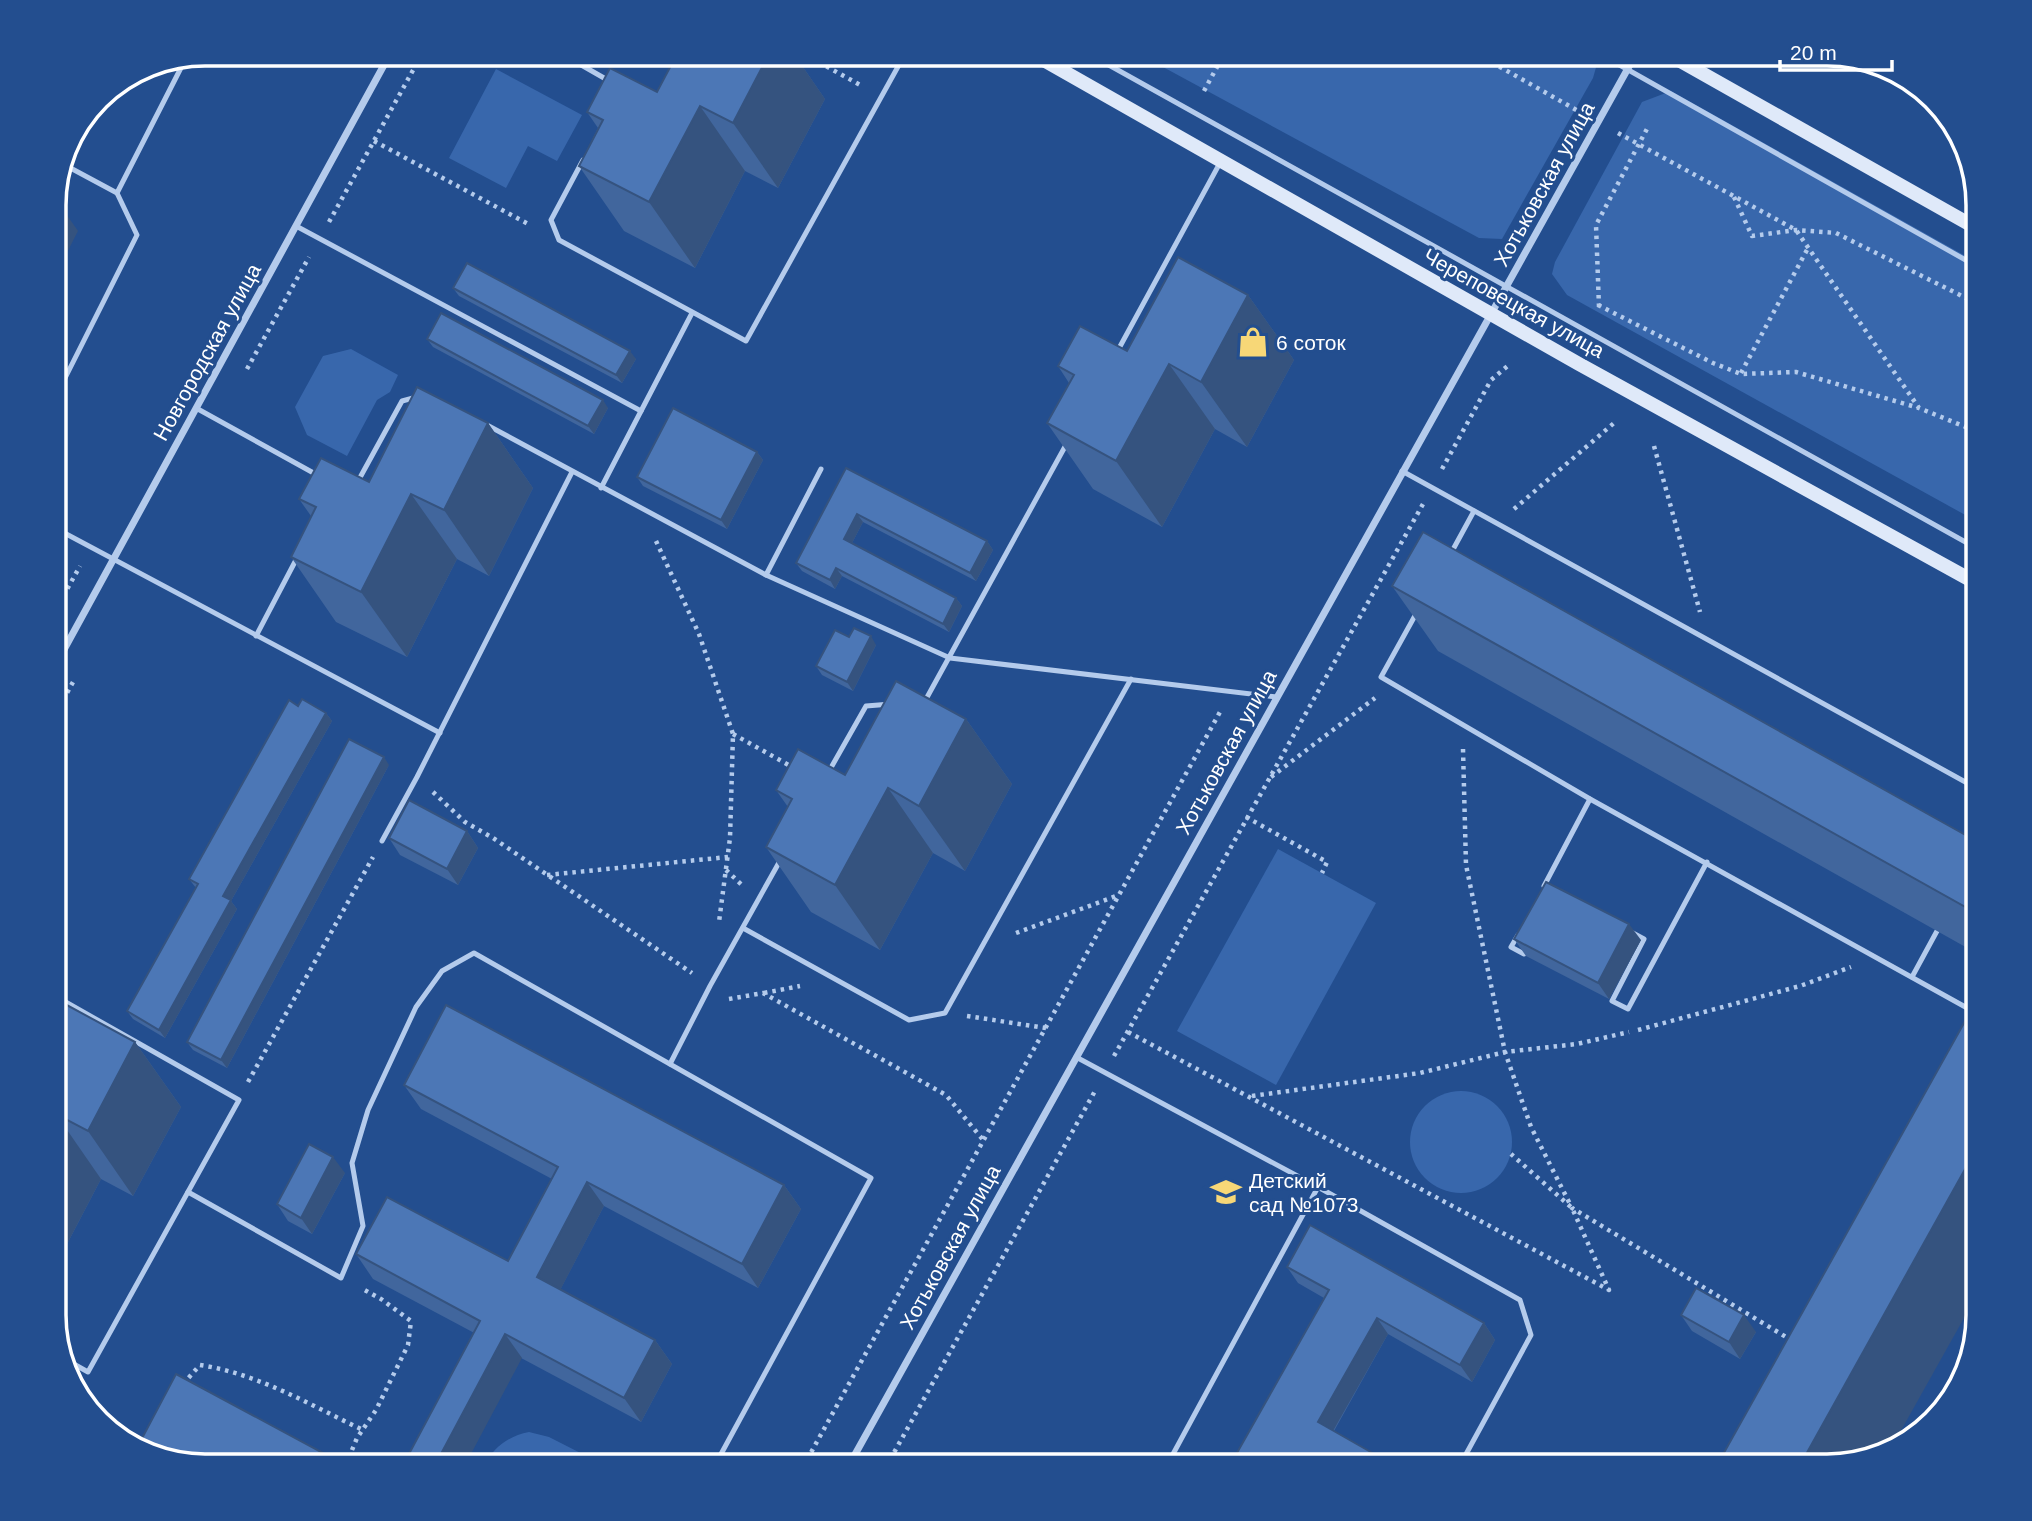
<svg xmlns="http://www.w3.org/2000/svg" width="2032" height="1521" font-family="Arial,sans-serif">
  <rect width="100%" height="100%" fill="#234e8f"/>
  <g fill="#3867ac">
    <path d="M1139 54H1592L1597 64 1593 78 1502 239 1479 238Z"/>
    <path d="M496 69 582 115 557 161 528 146 506 188 449 158Z"/>
    <path d="M1671 91 1978 263V522L1567 295 1552 274 1555 262 1642 102Z"/>
    <path d="M351 349 398 375 390 392 377 400 347 456 307 435 295 407 323 356Z"/>
    <path d="M1278 849 1376 903 1276 1085 1177 1031Z"/>
    <circle cx="1461" cy="1142" r="51"/>
    <path d="M529 1432 549 1437 608 1467H567L540 1454 529 1453 521 1455 505 1467H483C493 1448 508 1436 529 1432Z"/>
  </g>
  <g fill="none" stroke-linecap="round" stroke-linejoin="round">
    <g stroke="#b4cbec" stroke-width="4.5" stroke-dasharray="3.5 5" stroke-linecap="butt">
      <path d="M804 54 862 86"/>
      <path d="M1477 54 1580 112"/>
      <path d="M1204 91 1224 54"/>
      <path d="M1618 133 1796 230 1919 408 1978 432"/>
      <path d="M374 141 530 225"/>
      <path d="M1734 197 1752 236 1796 230 1836 233 1978 304"/>
      <path d="M329 222 422 54"/>
      <path d="M1598 305 1713 363 1741 374 1796 372 1919 408"/>
      <path d="M1599 307 1596 225 1649 125"/>
      <path d="M247 369 309 257"/>
      <path d="M1741 373 1808 248"/>
      <path d="M1654 446 1700 612"/>
      <path d="M1442 469 1491 380 1510 364"/>
      <path d="M1514 509 1614 423"/>
      <path d="M656 541 699 634 733 734 730 838 719 922"/>
      <path d="M55 611 80 566"/>
      <path d="M55 715 73 682"/>
      <path d="M733 734 794 768"/>
      <path d="M1463 749 1466 865 1505 1052 1531 1127 1572 1208 1791 1340"/>
      <path d="M1271 777 1375 698"/>
      <path d="M433 792 465 822 493 838 692 973"/>
      <path d="M1246 817 1327 862 1322 873"/>
      <path d="M726 870 743 886"/>
      <path d="M547 875 728 857"/>
      <path d="M1016 933 1119 895"/>
      <path d="M764 993 800 986"/>
      <path d="M729 999 763 993 946 1095 984 1141"/>
      <path d="M967 1016 1046 1028"/>
      <path d="M1638 1030 1800 986 1851 967"/>
      <path d="M1128 1032 1609 1290 1572 1208 1511 1154"/>
      <path d="M1114 1056 1423 504"/>
      <path d="M248 1082 373 857"/>
      <path d="M1252 1096 1420 1073 1505 1052 1577 1044 1629 1032"/>
      <path d="M183 1384 200 1365C259 1374 310 1405 363 1430"/>
      <path d="M352 1450 357 1438 376 1410 408 1345 411 1321 381 1299 361 1288"/>
      <path d="M803 1467 1220 712"/>
      <path d="M886 1467 1095 1091"/>
    </g>
    <g stroke="#b4cbec" stroke-width="5">
      <path d="M562 54 611 82"/>
      <path d="M1089 54 1978 549"/>
      <path d="M1600 54 1978 267"/>
      <path d="M583 160 551 220 559 240 746 341 905 54"/>
      <path d="M63 164 117 193 186 58"/>
      <path d="M296 226 641 411"/>
      <path d="M1117 352 1221 161"/>
      <path d="M55 398 137 235 117 193"/>
      <path d="M196 408 319 476"/>
      <path d="M485 424 766 575 821 469"/>
      <path d="M1402 471 1978 789"/>
      <path d="M357 483 402 401 417 397"/>
      <path d="M601 488 692 313"/>
      <path d="M55 528 440 733"/>
      <path d="M1450 555 1474 511"/>
      <path d="M766 575 950 658 1277 697"/>
      <path d="M1417 612 1381 677 1590 799 1978 1014"/>
      <path d="M256 636 298 556"/>
      <path d="M925 701 1067 443"/>
      <path d="M828 773 866 706 891 704"/>
      <path d="M382 841 417 777 572 472"/>
      <path d="M1544 886 1590 799"/>
      <path d="M743 928 909 1020 945 1013 1131 679"/>
      <path d="M1631 932 1644 939 1612 1001 1628 1009 1707 862"/>
      <path d="M1518 935 1511 947 1524 954 1527 948"/>
      <path d="M1912 977 1937 931"/>
      <path d="M55 996 239 1100 88 1372 63 1358"/>
      <path d="M1076 1057 1318 1187 1166 1467"/>
      <path d="M670 1064 710 986 781 859"/>
      <path d="M1318 1187 1520 1300 1531 1335 1459 1467"/>
      <path d="M188 1192 341 1278 363 1226 352 1163 368 1110 416 1007 442 971 474 953 871 1178 714 1467"/>
    </g>
    <g stroke="#b4cbec" stroke-width="7">
      <path d="M55 666 390 54"/>
      <path d="M848 1467 1636 54"/>
    </g>
    <g stroke="#dfe9f9" stroke-width="14">
      <path d="M1033 54 1579 364 1978 584"/>
      <path d="M1668 54 1978 229"/>
    </g>
  </g>
  <g fill="#41669d">
    <path d="M677 54H794L825 99 778 188 745 171 695 268 624 231 579 166 598 128 587 112 657 92Z"/>
    <path d="M453 288 636 359 622 383 459 296Z"/>
    <path d="M1248 295 1294 360 1247 447 1215 429 1162 527 1093 489 1047 423 1069 383 1058 366 1127 351Z"/>
    <path d="M427 339 608 408 594 434 433 347Z"/>
    <path d="M488 423 533 488 489 576 457 559 407 657 336 622 291 557 311 516 299 499 369 482Z"/>
    <path d="M757 452 763 460 727 529 643 486 637 477Z"/>
    <path d="M846 468 987 541 993 550 976 581 863 522 852 543 956 598 962 606 949 632 842 576 835 589 802 571 796 563Z"/>
    <path d="M1392 586 1978 842V954L1438 651Z"/>
    <path d="M849 637 876 645 853 691 822 675 816 666Z"/>
    <path d="M298 706 326 713 332 721 231 901 237 909 165 1038 133 1019 127 1011 196 888 189 879Z"/>
    <path d="M966 719 1012 784 965 871 933 853 880 950 811 912 766 847 788 807 776 790 845 775Z"/>
    <path d="M389 765 227 1068 193 1050 187 1042Z"/>
    <path d="M467 831 478 848 458 885 400 855 389 838Z"/>
    <path d="M1514 939 1641 940 1609 999 1526 956Z"/>
    <path d="M55 1020 135 1042 181 1107 133 1196 101 1179 55 1267Z"/>
    <path d="M404 1085 784 1185 801 1209 758 1288 604 1206 560 1290 655 1340 672 1364 641 1422 373 1279 356 1254 508 1261 552 1179 421 1109Z"/>
    <path d="M345 1173 312 1234 288 1221 277 1204Z"/>
    <path d="M1287 1267 1484 1323 1495 1340 1472 1382 1388 1334 1334 1431 1229 1467 1324 1298 1298 1283Z"/>
    <path d="M1681 1315 1756 1332 1740 1359 1692 1331Z"/>
  </g>
  <g fill="#35537f">
    <path d="M769 54H794L825 99 778 188 733 123Z"/>
    <path d="M700 106 745 171 695 268 649 202Z"/>
    <path d="M55 198 78 231 55 276Z"/>
    <path d="M1248 295 1294 360 1247 447 1201 382Z"/>
    <path d="M630 351 636 359 622 383 616 375Z"/>
    <path d="M1169 364 1215 429 1162 527 1116 461Z"/>
    <path d="M603 400 608 408 594 434 588 426Z"/>
    <path d="M488 423 533 488 489 576 444 510Z"/>
    <path d="M757 452 763 460 727 529 721 520Z"/>
    <path d="M411 494 457 559 407 657 361 592Z"/>
    <path d="M857 514 863 522 850 547 844 539Z"/>
    <path d="M987 541 993 550 976 581 970 573Z"/>
    <path d="M836 568 842 576 835 589 830 580Z"/>
    <path d="M956 598 962 606 949 632 943 624Z"/>
    <path d="M871 636 876 645 853 691 847 682Z"/>
    <path d="M326 713 332 721 231 901 237 909 165 1038 159 1030 223 896Z"/>
    <path d="M966 719 1012 784 965 871 919 806Z"/>
    <path d="M384 757 389 765 227 1068 221 1060Z"/>
    <path d="M888 788 933 853 880 950 835 885Z"/>
    <path d="M467 831 478 848 458 885 447 869Z"/>
    <path d="M1629 924 1641 940 1609 999 1598 983Z"/>
    <path d="M135 1042 181 1107 133 1196 88 1131Z"/>
    <path d="M56 1114 101 1179 55 1267V1116Z"/>
    <path d="M1978 1146V1293L1889 1452 1827 1467H1799Z"/>
    <path d="M333 1157 345 1173 312 1234 301 1218Z"/>
    <path d="M587 1182 604 1206 554 1302 537 1277Z"/>
    <path d="M784 1185 801 1209 758 1288 742 1264Z"/>
    <path d="M1744 1315 1756 1332 1740 1359 1729 1342Z"/>
    <path d="M1377 1318 1388 1334 1329 1438 1318 1422Z"/>
    <path d="M1484 1323 1495 1340 1472 1382 1460 1365Z"/>
    <path d="M505 1334 522 1358 464 1467H434Z"/>
    <path d="M655 1340 672 1364 641 1422 624 1398Z"/>
  </g>
  <g fill="#4c77b6" stroke="#35537f" stroke-width="2">
    <path d="M677 54H769L733 123 700 106 649 202 579 166 603 120 587 112 610 68 657 92Z"/>
    <path d="M1178 257 1248 295 1201 382 1169 364 1116 461 1047 423 1074 375 1058 366 1080 326 1127 351Z"/>
    <path d="M467 263 630 351 616 375 453 288Z"/>
    <path d="M441 313 603 400 588 426 427 339Z"/>
    <path d="M417 387 488 423 444 510 411 494 361 592 291 557 316 507 299 499 321 458 369 482Z"/>
    <path d="M673 408 757 452 721 520 637 477Z"/>
    <path d="M846 468 987 541 970 573 857 514 844 539 956 598 943 624 836 568 830 580 796 563Z"/>
    <path d="M1423 532 1978 842V914L1392 586Z"/>
    <path d="M854 628 871 636 847 682 816 666 835 630 849 637Z"/>
    <path d="M896 681 966 719 919 806 888 788 835 885 766 847 792 799 776 790 798 749 845 775Z"/>
    <path d="M302 699 326 713 223 896 231 900 159 1030 127 1011 198 884 189 879 289 700 298 706Z"/>
    <path d="M349 739 384 757 221 1060 187 1042Z"/>
    <path d="M409 800 467 831 447 869 389 838Z"/>
    <path d="M1546 882 1629 924 1598 983 1514 939Z"/>
    <path d="M1978 998V1146L1799 1467H1716Z"/>
    <path d="M63 1003 135 1042 88 1131 56 1114 55 1116V1020Z"/>
    <path d="M446 1005 784 1185 742 1264 587 1182 537 1277 655 1340 624 1398 505 1334 434 1467H402L480 1321 356 1254 387 1197 508 1261 558 1167 404 1085Z"/>
    <path d="M309 1144 333 1157 301 1218 277 1204Z"/>
    <path d="M1310 1225 1484 1323 1460 1365 1377 1318 1318 1422 1397 1467H1229L1329 1290 1287 1267Z"/>
    <path d="M1696 1288 1744 1315 1729 1342 1681 1315Z"/>
    <path d="M176 1374 349 1467H205L139 1444Z"/>
  </g>
  <defs>
    <g id="shop-bare" transform="scale(2.415)"><path d="M-5-2.5h2.3a2.7 3.5 0 0 1 5.4 0H5L5.5 6h-11ZM-1.5-2.5h3a1.5 2.3 0 0 0-3 0Z" fill="#f7d777" stroke="#234e8f" stroke-width="2.5" paint-order="stroke"/></g>
    <g id="school-bare" transform="scale(2.415)"><path d="M0-5L7-2L0 1L-7-2ZM-4 1L0 2.5L4 1V4Q0 6-4 4Z" fill="#f7d777" stroke="#234e8f" stroke-width="2.5" paint-order="stroke"/></g>
  </defs>
  <g fill-rule="evenodd">
    <use href="#shop-bare" x="1253" y="342"/>
    <use href="#school-bare" x="1226" y="1192"/>
  </g>
  <g text-anchor="middle" dominant-baseline="central" stroke-width="6" stroke-linejoin="round" paint-order="stroke">
    <g font-size="21" fill="#fff" stroke="#234e8f">
      <text transform="translate(1544 184) rotate(-61)">Хотьковская улица</text>
      <text transform="translate(1514 303) rotate(29)">Череповецкая улица</text>
      <text transform="translate(207 352) rotate(-61)">Новгородская улица</text>
      <text transform="translate(1226 752) rotate(-61)">Хотьковская улица</text>
      <text transform="translate(950 1247) rotate(-61)">Хотьковская улица</text>
    </g>
    <g font-size="21" fill="#fff" stroke="#234e8f" text-anchor="start">
      <text x="1276" y="342">6 соток</text>
      <text x="1249" y="1180">Детский<tspan x="1249" dy="24">сад №1073</tspan></text>
    </g>
  </g>
  <path d="M0 0H2032V1521H0ZM205 66H1827A139 139 0 0 1 1966 205V1315A139 139 0 0 1 1827 1454H205A139 139 0 0 1 66 1315V205A139 139 0 0 1 205 66Z" fill="#234e8f" fill-rule="evenodd"/>
  <path fill="none" stroke="#fff" stroke-width="3.5" d="M205 66H1827A139 139 0 0 1 1966 205V1315A139 139 0 0 1 1827 1454H205A139 139 0 0 1 66 1315V205A139 139 0 0 1 205 66Z"/>
  <path d="M1780 60v10h112v-10" fill="none" stroke="#ffffff" stroke-width="3.5"/>
  <text x="1790" y="60" font-size="21" fill="#ffffff" stroke="#234e8f" stroke-width="5" paint-order="stroke">20 m</text>
</svg>
